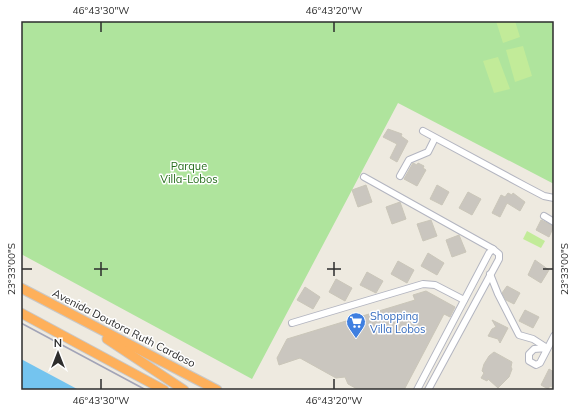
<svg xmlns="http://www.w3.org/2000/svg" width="575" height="411" font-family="Mulish,sans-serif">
  <rect width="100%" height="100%" fill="#eeeae0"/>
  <path fill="#afe49d" d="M21 21H554V184L398 103 252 379 21 254Z"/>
  <g fill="#c2eb99">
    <path d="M496 21H515L520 37 503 43Z"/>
    <path d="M523 46 532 76 515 82 506 50Z"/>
    <path d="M498 57 510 89 494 93 483 61Z"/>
    <path d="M527 231 545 241 541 248 523 239Z"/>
  </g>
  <path fill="#74c4ef" d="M21 359 79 390H21Z"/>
  <g fill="#cac6bf" stroke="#cac6b9">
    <path d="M388 129 402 134 401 136 408 141 397 162 390 158 397 144 383 137Z"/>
    <path d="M413 163 417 165 418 163 424 166 423 168 426 170 417 186 404 179Z"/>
    <path d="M366 185 372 202 358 207 352 190Z"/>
    <path d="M437 185 449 192 442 205 430 199Z"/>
    <path d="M468 192 481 199 472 215 459 208Z"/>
    <path d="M508 193 512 195 513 193 525 202 520 211 507 203 500 217 492 213 501 195 505 197Z"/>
    <path d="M400 202 406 219 392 224 386 207Z"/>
    <path d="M431 220 437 236 423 241 417 224Z"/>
    <path d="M541 220 554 226 549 237 536 230Z"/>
    <path d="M459 235 466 252 452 257 446 240Z"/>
    <path d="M428 253 444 263 437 275 421 266Z"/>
    <path d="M535 260 549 270 541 283 528 275Z"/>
    <path d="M398 261 414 270 407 283 391 274Z"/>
    <path d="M367 272 383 281 376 293 360 285Z"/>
    <path d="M336 279 352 288 345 301 329 292Z"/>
    <path d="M507 286 520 293 514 304 506 300 502 293Z"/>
    <path d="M305 287 320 297 313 309 297 300Z"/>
    <path d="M426 291 455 307 450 317 444 314 404 390H359L348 384 345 377 336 378 300 358 279 365 277 358 287 339 415 300 413 295Z"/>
    <path d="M525 310 539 317 533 328 519 321Z"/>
    <path d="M492 320 508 328 500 343 498 339 488 336 492 329 496 327Z"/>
    <path d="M494 352 512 362 511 367 512 369 509 377 498 388 488 379 487 381 481 378 484 373 482 371 484 364 489 356Z"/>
    <path d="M549 369 554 372V388L550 386 548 389 541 385Z"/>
  </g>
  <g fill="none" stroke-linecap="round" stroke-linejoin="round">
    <g stroke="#b3b5c0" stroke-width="8">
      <g id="minor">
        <path d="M423 131 525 186 544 196 554 198"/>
        <path d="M400 176 409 160 428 152 435 138"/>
        <path d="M364 177 493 249"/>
        <path d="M544 216 554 222"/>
        <path d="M490 274 498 294 519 335 533 339 547 348"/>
        <path d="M292 323 423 284 435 285 464 300"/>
        <path d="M547 348 534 349 529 354V361L536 365 540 363 554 336"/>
        <path d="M417 390 489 253 493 249 499 254V259L428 390"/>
      </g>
    </g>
    <g stroke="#c8c8c8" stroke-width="11">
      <g id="highway">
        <path d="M21 288 217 390"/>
        <path d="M21 313 164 390"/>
        <path d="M107 339 184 390"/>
      </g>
    </g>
    <use href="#minor" stroke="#fff" stroke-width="6"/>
    <use href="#highway" stroke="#feb05b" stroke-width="9"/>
    <path stroke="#a2a4b7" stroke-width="1.5" d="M21 323 146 390"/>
  </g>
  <path fill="none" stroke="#2d2d2d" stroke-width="1.5" d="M101 22V32M334 22V32M101 262V276M334 262V276M22 269H32M94 269H108M327 269H341M543 269H553M101 379V389M334 379V389"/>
  <defs>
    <g id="supermarket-pin" transform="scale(1)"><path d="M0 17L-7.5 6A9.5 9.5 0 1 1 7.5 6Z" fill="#3f7fe0" stroke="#fff"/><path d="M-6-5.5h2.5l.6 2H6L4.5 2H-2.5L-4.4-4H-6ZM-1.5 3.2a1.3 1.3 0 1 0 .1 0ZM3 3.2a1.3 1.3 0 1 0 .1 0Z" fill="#fff"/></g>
  </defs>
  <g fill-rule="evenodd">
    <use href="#supermarket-pin" x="356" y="322"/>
  </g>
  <g text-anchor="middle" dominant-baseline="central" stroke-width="3" stroke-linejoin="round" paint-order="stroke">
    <g font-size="11" fill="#256d1b" stroke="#fff">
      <text x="189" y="166">Parque<tspan x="189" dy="13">Villa-Lobos</tspan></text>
    </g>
    <g font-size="11" fill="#366cbe" stroke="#fff" text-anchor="start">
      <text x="370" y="316">Shopping<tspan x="370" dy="13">Villa Lobos</tspan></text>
    </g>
    <g font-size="11" fill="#2d2d2d" stroke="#fff">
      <text transform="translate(124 328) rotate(27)">Avenida Doutora Ruth Cardoso</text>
    </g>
  </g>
  <rect width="575" height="411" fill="none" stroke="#ffffff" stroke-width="44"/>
  <g transform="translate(58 353)" stroke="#ffffff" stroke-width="3" paint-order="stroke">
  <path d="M0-3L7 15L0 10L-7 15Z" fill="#2d2d2d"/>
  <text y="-6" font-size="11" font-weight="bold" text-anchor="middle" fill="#2d2d2d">N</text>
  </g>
  <rect x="22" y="22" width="531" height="367" fill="none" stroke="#2d2d2d" stroke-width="1.5"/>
  <g font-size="10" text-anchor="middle" fill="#2d2d2d">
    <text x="101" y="14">46°43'30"W</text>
    <text x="334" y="14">46°43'20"W</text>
    <text transform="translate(11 269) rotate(-90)" y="4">23°33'00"S</text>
    <text transform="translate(564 269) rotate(-90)" y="4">23°33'00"S</text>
    <text x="101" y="404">46°43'30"W</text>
    <text x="334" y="404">46°43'20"W</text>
  </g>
</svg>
